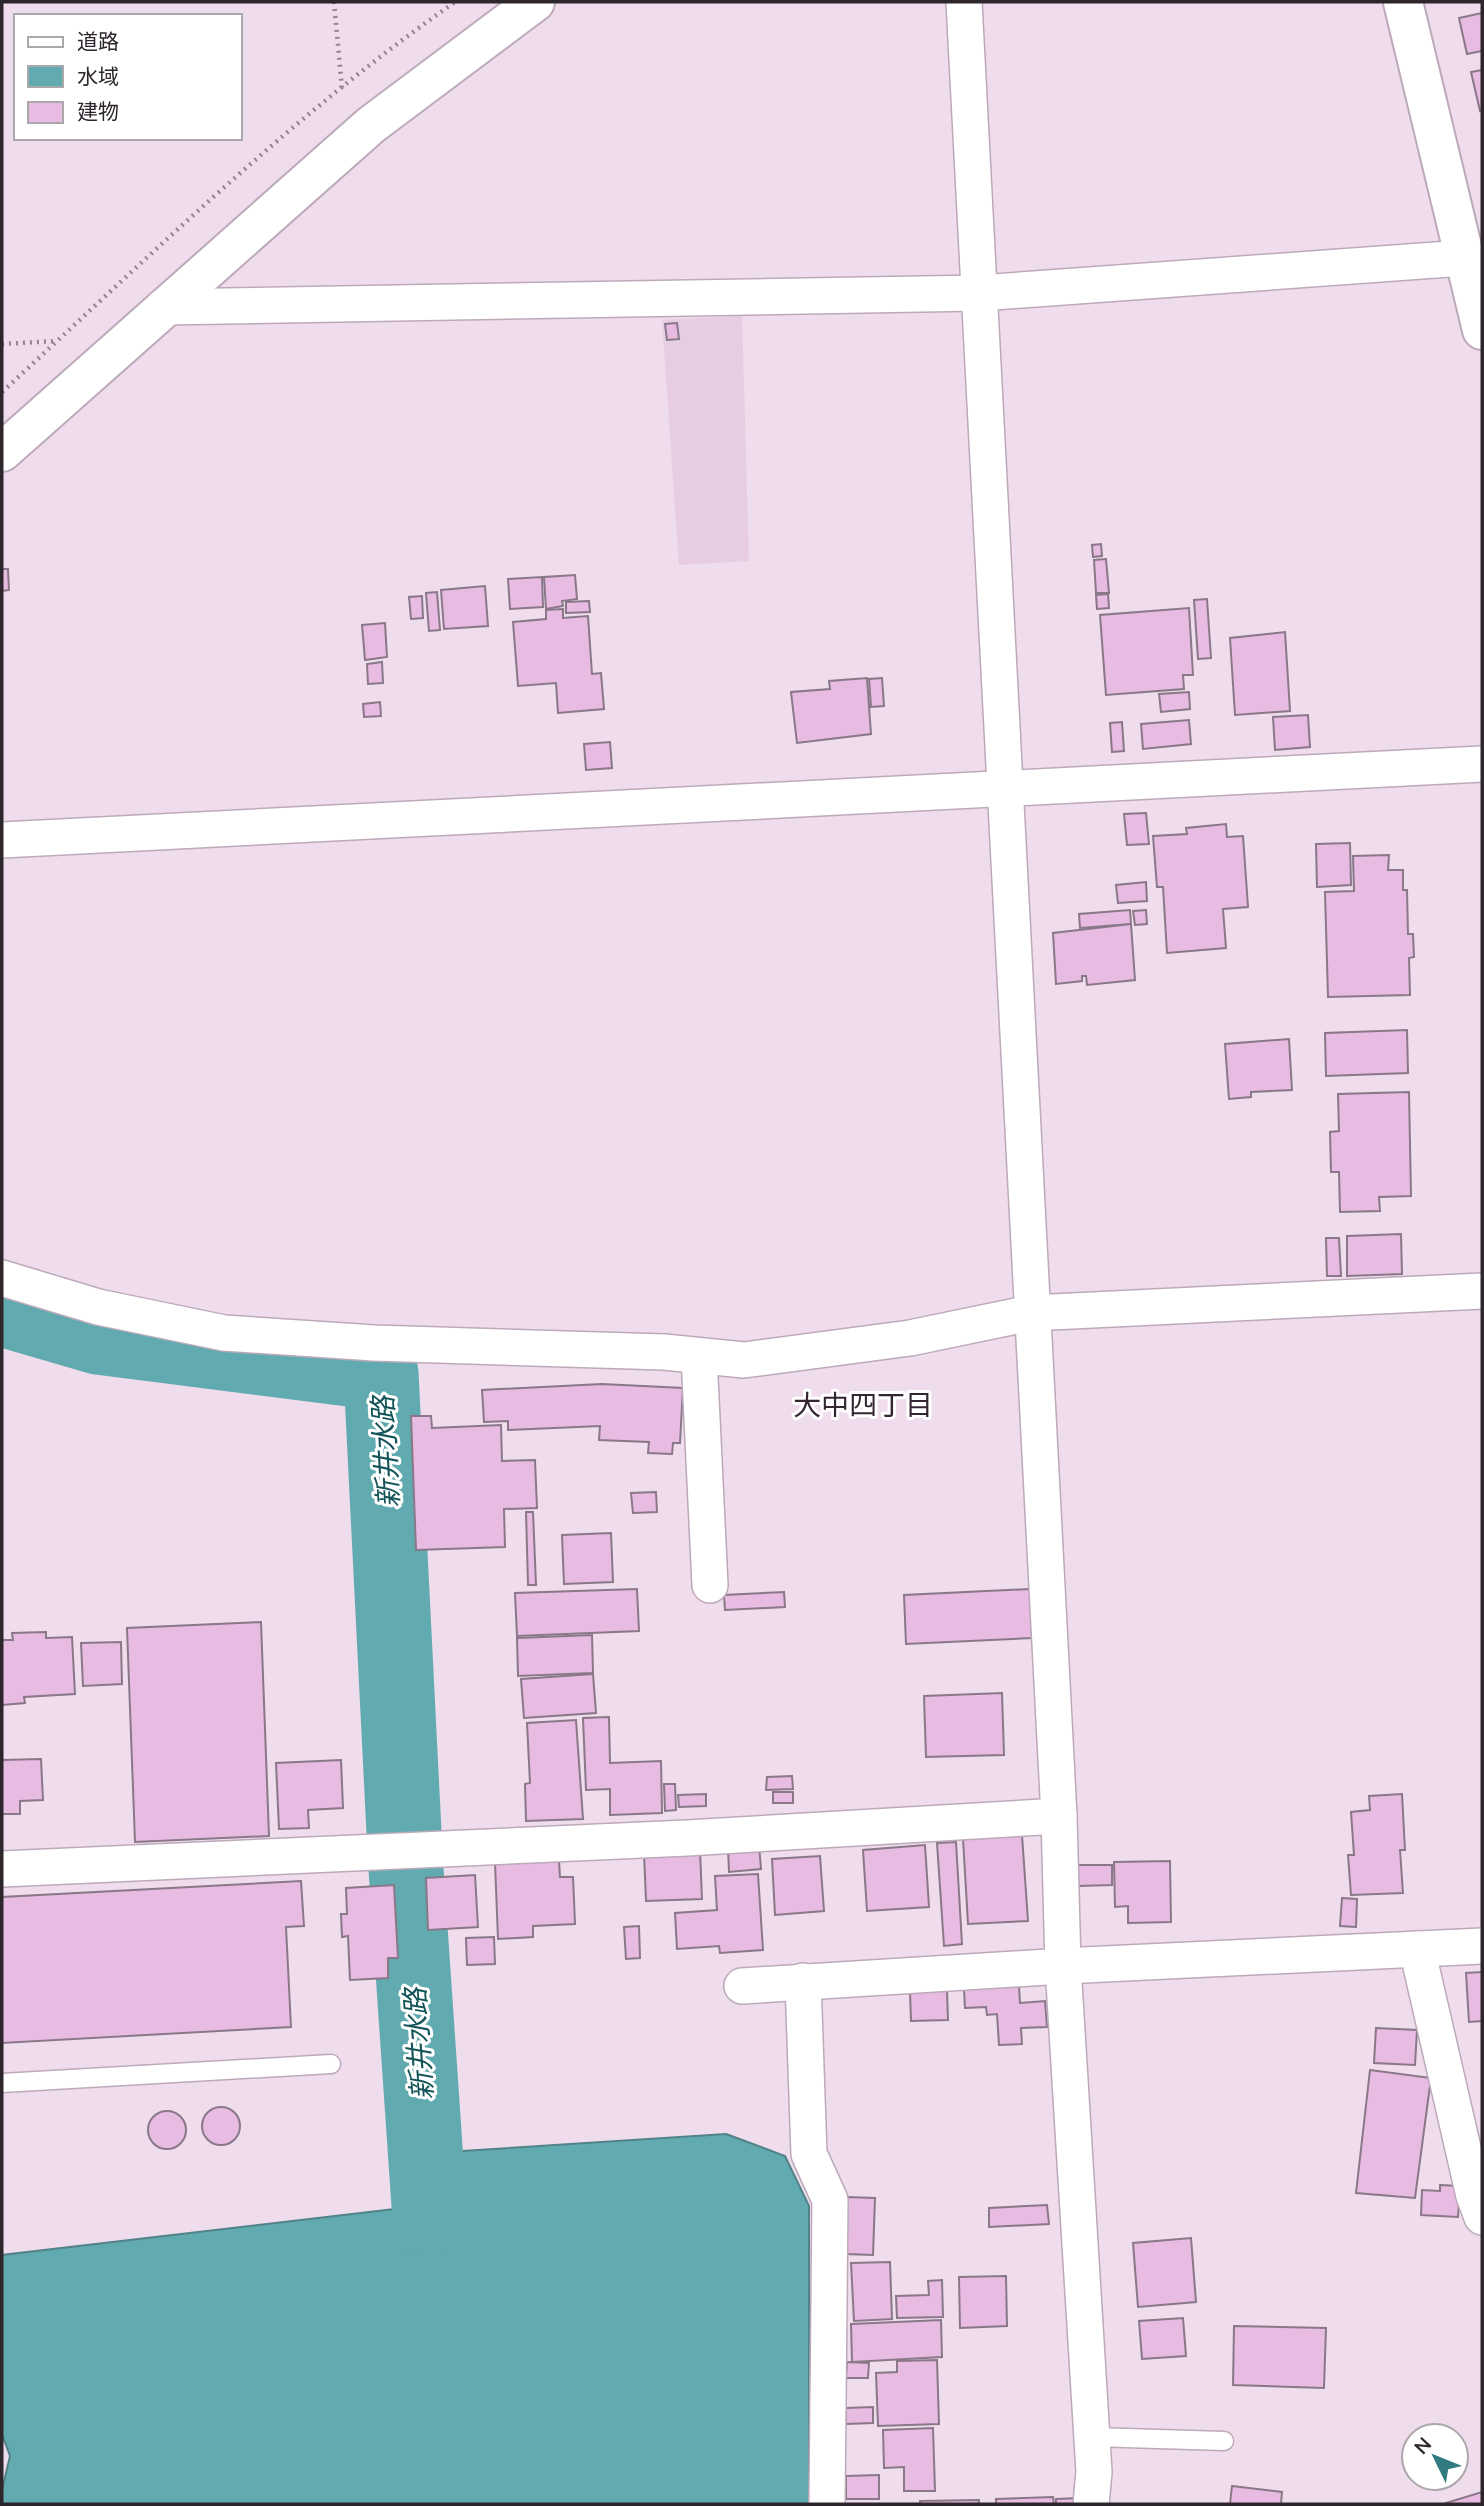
<svg xmlns="http://www.w3.org/2000/svg" width="1484" height="2506" font-family="Mulish,'Noto Sans JP',sans-serif">
  <rect width="100%" height="100%" fill="#efdcec"/>
  <path fill="#e6cde3" d="M742 316 749 561 679 565 662 320Z"/>
  <path fill="#61abb0" stroke="#518389" stroke-width="2" d="M726 2134 785 2156 809 2206V2504H2V2490L10 2456 2 2434V2255L437 2204 431 2153Z"/>
  <g fill="none" stroke-linecap="round" stroke-linejoin="round">
    <g stroke="#61abb0" stroke-width="75">
      <path d="M2 1309 98 1337 381 1373 404 1832"/>
      <path d="M406 1869 430 2220"/>
    </g>
  </g>
  <g fill="#e8bbe3" stroke="#897887" stroke-width="2">
    <path d="M1482 13V51L1467 54 1459 18Z"/>
    <path d="M1482 70V110L1480 111 1471 72Z"/>
    <path d="M677 323 679 339 667 340 665 324Z"/>
    <path d="M1101 544 1102 556 1093 557 1092 545Z"/>
    <path d="M1106 559 1109 593H1096L1094 560Z"/>
    <path d="M2 569H8L9 590 2 591Z"/>
    <path d="M575 575 577 599 562 601 563 606 546 609 544 577Z"/>
    <path d="M542 577 543 607 510 609 508 579Z"/>
    <path d="M485 586 488 626 444 629 441 590Z"/>
    <path d="M437 592 440 630 429 631 426 593Z"/>
    <path d="M1108 594 1109 608 1097 609 1096 595Z"/>
    <path d="M422 596 423 618 411 619 409 597Z"/>
    <path d="M1207 599 1211 658 1198 659 1194 600Z"/>
    <path d="M589 601 590 612 566 613V602Z"/>
    <path d="M1189 608 1193 675H1183L1184 689 1106 695 1100 615Z"/>
    <path d="M563 609V618L588 616 592 674 601 673 604 709 558 713 556 683 518 686 513 622 546 619V610Z"/>
    <path d="M385 623 387 657 365 660 362 625Z"/>
    <path d="M1285 632 1290 711 1235 715 1230 638Z"/>
    <path d="M382 662 383 683 368 684 367 664Z"/>
    <path d="M867 678 871 734 797 743 791 692 830 689 829 681Z"/>
    <path d="M882 678 884 706 871 707 869 679Z"/>
    <path d="M1189 692 1190 709 1161 712 1159 694Z"/>
    <path d="M380 702 381 716 364 717 363 704Z"/>
    <path d="M1308 715 1310 747 1275 750 1273 717Z"/>
    <path d="M1189 720 1191 744 1143 749 1141 724Z"/>
    <path d="M1122 722 1124 751 1112 752 1110 723Z"/>
    <path d="M610 742 612 768 586 770 584 744Z"/>
    <path d="M1146 813 1149 844 1127 845 1124 814Z"/>
    <path d="M1226 824 1227 837 1243 836 1248 907 1223 909 1226 948 1167 953 1163 887H1157L1153 836 1187 834 1186 828Z"/>
    <path d="M1350 843 1351 885 1317 887 1316 844Z"/>
    <path d="M1389 855 1388 870H1403V890H1407L1408 934H1413L1414 957 1409 958 1410 995 1328 997 1325 892 1354 891 1353 856Z"/>
    <path d="M1146 882 1147 901 1118 903 1116 885Z"/>
    <path d="M1130 910 1131 924 1080 928 1079 914Z"/>
    <path d="M1146 910 1147 924 1135 925 1133 911Z"/>
    <path d="M1131 924 1135 980 1087 985 1086 976H1082V981L1056 984 1053 933Z"/>
    <path d="M1407 1030 1408 1073 1326 1076 1325 1033Z"/>
    <path d="M1289 1039 1292 1090 1251 1092V1097L1229 1099 1225 1044Z"/>
    <path d="M1409 1092 1411 1196 1379 1197 1380 1211 1340 1212 1339 1172H1331L1330 1132 1339 1131 1338 1094Z"/>
    <path d="M1401 1234 1402 1274 1347 1276V1236Z"/>
    <path d="M1326 1238H1339L1341 1276H1327Z"/>
    <path d="M602 1384 683 1388 680 1443H673L672 1454 648 1453 649 1442 599 1440 600 1426 508 1430V1421L484 1422 482 1390Z"/>
    <path d="M411 1416H431L432 1428 501 1425 502 1461 535 1460 537 1508 504 1509 505 1547 416 1550Z"/>
    <path d="M656 1492 657 1512 633 1513 631 1493Z"/>
    <path d="M526 1512H533L536 1585H528Z"/>
    <path d="M611 1533 613 1582 564 1584 562 1535Z"/>
    <path d="M637 1589 639 1631 517 1636 515 1593Z"/>
    <path d="M1030 1589 1032 1638 906 1644 904 1595Z"/>
    <path d="M784 1592 785 1607 725 1610 724 1595Z"/>
    <path d="M261 1622 269 1836 135 1842 127 1628Z"/>
    <path d="M46 1632V1638L72 1637 75 1694 24 1697 25 1703 2 1705V1640H13L12 1633Z"/>
    <path d="M592 1635 593 1673 518 1676 517 1638Z"/>
    <path d="M121 1642 122 1684 83 1686 81 1643Z"/>
    <path d="M593 1674 596 1713 524 1718 521 1679Z"/>
    <path d="M1002 1693 1004 1755 926 1757 924 1696Z"/>
    <path d="M609 1717 610 1763 661 1761 662 1813 610 1815V1789L586 1790 583 1718Z"/>
    <path d="M576 1720 583 1819 526 1821 525 1784 530 1783 527 1723Z"/>
    <path d="M41 1759 43 1800 20 1801V1814H2V1760Z"/>
    <path d="M341 1760 343 1808 308 1810 309 1828 279 1829 276 1763Z"/>
    <path d="M792 1776 793 1789 766 1790 767 1777Z"/>
    <path d="M664 1784H675L676 1810 665 1811Z"/>
    <rect x="773" y="1792" width="20" height="11"/>
    <path d="M706 1794V1806L679 1807 678 1795Z"/>
    <path d="M1402 1794 1405 1850H1400L1403 1893 1351 1895 1348 1855H1354L1351 1812 1370 1810 1369 1796Z"/>
    <path d="M1022 1835 1028 1921 968 1924 963 1839Z"/>
    <path d="M956 1842 962 1944 944 1946 937 1843Z"/>
    <path d="M759 1845 761 1869 729 1872 728 1848Z"/>
    <path d="M925 1845 929 1907 867 1911 863 1850Z"/>
    <path d="M700 1850 702 1899 646 1901 644 1853Z"/>
    <path d="M820 1856 824 1911 775 1915 772 1859Z"/>
    <path d="M559 1861 560 1877H573L575 1924 533 1926V1937L498 1939 495 1863Z"/>
    <path d="M1170 1861 1171 1922 1128 1923V1906L1115 1907 1114 1862Z"/>
    <path d="M1078 1865H1112V1885L1078 1886Z"/>
    <path d="M758 1874 763 1950 720 1953 719 1946 677 1949 675 1913 717 1910 715 1876Z"/>
    <path d="M475 1875 478 1927 428 1930 426 1878Z"/>
    <path d="M301 1881 304 1926 286 1927 291 2027 2 2043V1897Z"/>
    <path d="M394 1885 398 1958H388V1978L350 1980 348 1936 342 1937 341 1914H347L346 1888Z"/>
    <path d="M1342 1898 1357 1899 1356 1927 1340 1926Z"/>
    <path d="M639 1926 640 1958 626 1959 624 1927Z"/>
    <path d="M494 1937 495 1964 467 1965 466 1938Z"/>
    <path d="M1482 1972V2021L1469 2022 1466 1973Z"/>
    <path d="M1019 1986 1020 2003 1045 2001 1047 2027 1021 2028 1022 2044 999 2045 997 2014 987 2015 986 2007 965 2008 964 1989Z"/>
    <path d="M947 1990 948 2020 911 2021 910 1992Z"/>
    <path d="M1376 2028 1417 2030 1415 2065 1374 2063Z"/>
    <path d="M1370 2070 1431 2078 1415 2198 1356 2193Z"/>
    <circle cx="221" cy="2126" r="19"/>
    <circle cx="167" cy="2130" r="19"/>
    <path d="M1440 2185 1460 2186 1458 2217 1421 2215 1422 2190 1440 2191Z"/>
    <path d="M847 2197 875 2198 873 2255 845 2254Z"/>
    <path d="M1047 2205 1049 2224 989 2227V2208Z"/>
    <path d="M1191 2238 1196 2302 1138 2307 1133 2243Z"/>
    <path d="M890 2262 892 2319 854 2321 851 2263Z"/>
    <path d="M1006 2276 1007 2326 960 2328 959 2277Z"/>
    <path d="M942 2280 943 2317 897 2318 896 2296 929 2295 928 2281Z"/>
    <path d="M1183 2318 1186 2356 1142 2359 1139 2321Z"/>
    <path d="M941 2320 942 2357 852 2362 851 2324Z"/>
    <path d="M1234 2326 1326 2328 1324 2388 1233 2385Z"/>
    <path d="M937 2360 939 2424 878 2426 876 2373 897 2372V2361Z"/>
    <path d="M847 2362 869 2363 868 2378H846Z"/>
    <path d="M873 2407V2423L846 2424V2408Z"/>
    <path d="M933 2428 935 2491H904V2467L884 2468 883 2430Z"/>
    <path d="M879 2475V2499H846V2476Z"/>
    <path d="M1232 2486 1282 2492 1281 2504H1230Z"/>
    <path d="M1482 2492V2504H1447L1446 2503Z"/>
    <path d="M1053 2497 1054 2504H996V2499Z"/>
    <path d="M1079 2498 1080 2504H1056V2499Z"/>
    <path d="M979 2500V2504H920V2501Z"/>
  </g>
  <g fill="none" stroke-linecap="round" stroke-linejoin="round">
    <g stroke="#bcaaba" stroke-width="21">
      <g id="service">
        <path d="M2 2083 331 2064"/>
        <path d="M1093 2437 1224 2441"/>
      </g>
    </g>
    <g stroke="#bcaaba" stroke-width="38">
      <g id="minor">
        <path d="M964 2 1059 1816 1063 1966 1094 2472 1091 2504"/>
        <path d="M163 307 980 293 1463 258"/>
        <path d="M2 840 1482 764"/>
        <path d="M2 1278 98 1307 224 1333 374 1343 664 1352 744 1360 910 1338 1031 1313 1482 1291"/>
        <path d="M699 1356 710 1585"/>
        <path d="M2 1869 687 1838 1059 1816"/>
        <path d="M1417 1949 1474 2196 1482 2217"/>
        <path d="M803 1981 809 2154 830 2200 827 2504"/>
        <path d="M742 1986 1063 1966 1482 1946"/>
      </g>
    </g>
    <g stroke="#bcaaba" stroke-width="42">
      <g id="tertiary">
        <path d="M1403 2 1482 330"/>
        <path d="M2 452 371 125 535 2"/>
      </g>
    </g>
    <g stroke="#928591" stroke-width="4.5" stroke-dasharray="2 5" stroke-linecap="butt">
      <path d="M334 2 342 88"/>
      <path d="M2 344 57 341"/>
      <path d="M2 392C149 257 290 117 455 2"/>
    </g>
    <use href="#service" stroke="#fff" stroke-width="18"/>
    <use href="#minor" stroke="#fff" stroke-width="35"/>
    <use href="#tertiary" stroke="#fff" stroke-width="38"/>
  </g>
  <g text-anchor="middle" dominant-baseline="central" stroke-width="6" stroke-linejoin="round" paint-order="stroke">
    <g font-size="28" fill="#332531" stroke="#fff">
      <text x="863" y="1404">大中四丁目</text>
    </g>
    <g font-size="28" font-style="italic" fill="#135458" stroke="#fff">
      <text transform="translate(385 1452) rotate(-93)">新井水路</text>
      <text transform="translate(418 2044) rotate(-94)">新井水路</text>
    </g>
  </g>
  <rect width="1484" height="2506" fill="none" stroke="#2d262d" stroke-width="7"/>
  <rect x="14" y="14" width="228" height="126" fill="#ffffff" stroke="#aba8ab" stroke-width="2"/>
  <rect x="28" y="37" width="35" height="10" fill="#ffffff" stroke="#aba8ab" stroke-width="2"/>
  <text x="77" y="49" font-size="21" fill="#2d262d">道路</text>
  <rect x="28" y="66" width="35" height="21" fill="#61abb0" stroke="#aba8ab" stroke-width="2"/>
  <text x="77" y="84" font-size="21" fill="#2d262d">水域</text>
  <rect x="28" y="102" width="35" height="21" fill="#e8bbe3" stroke="#aba8ab" stroke-width="2"/>
  <text x="77" y="119" font-size="21" fill="#2d262d">建物</text>
  <g transform="translate(1435 2457) rotate(313)"><circle r="33" fill="#ffffff" stroke="#aba8ab" stroke-width="2"/>
  <path d="M0-5L12 26L0 18L-12 26Z" fill="#327b81"/>
  <text y="-10" font-size="19" font-weight="bold" text-anchor="middle" fill="#2d262d">N</text>
  </g>
</svg>
